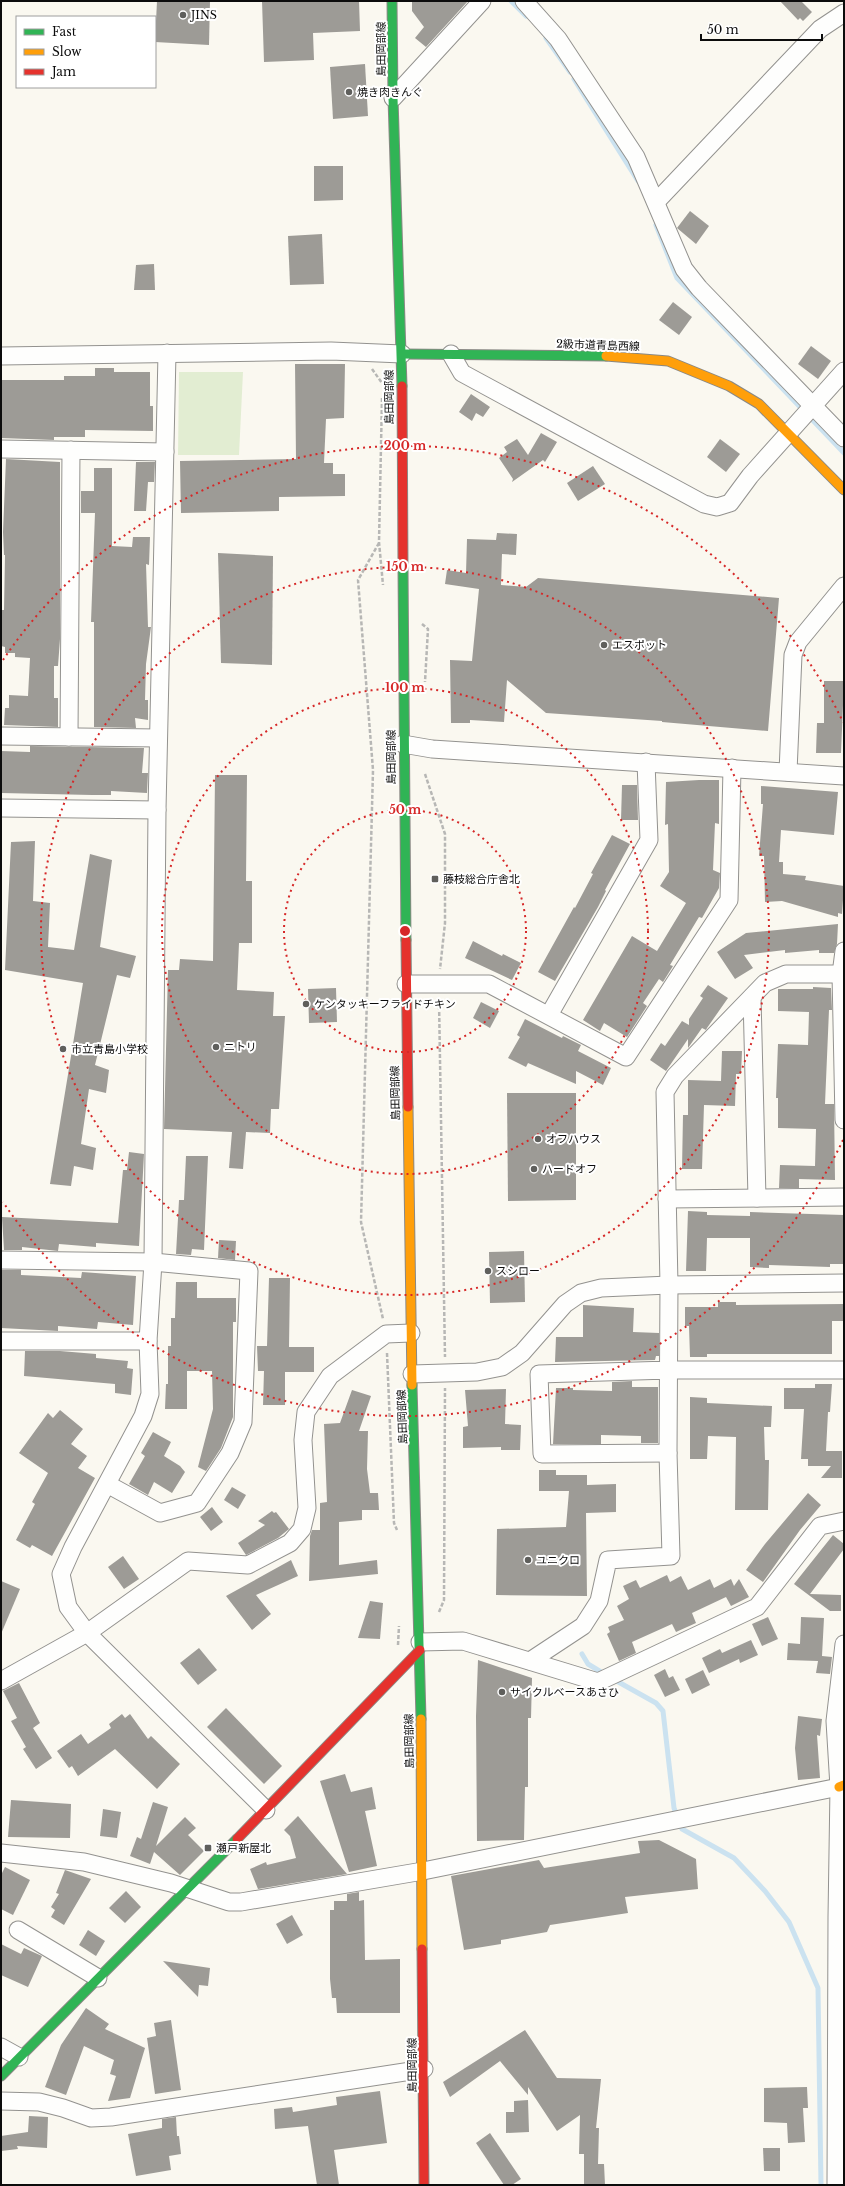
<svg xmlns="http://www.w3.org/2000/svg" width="845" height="2186" font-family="'Libre Baskerville','Noto Sans JP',serif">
  <rect width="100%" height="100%" fill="#faf8f0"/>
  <path fill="#e2edd2" d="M179 372H243L239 455H178Z"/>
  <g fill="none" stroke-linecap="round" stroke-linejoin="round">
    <g stroke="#cbe2f0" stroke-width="5">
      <path d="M511 1 526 16"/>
      <path d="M546 38 570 72"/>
      <path d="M574 79 638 181"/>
      <path d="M656 225 677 278 844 453"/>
      <path d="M582 1654 588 1664 606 1675"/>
      <path d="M613 1679 656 1703 663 1711 674 1808 682 1829 734 1858 765 1891 789 1922 818 1988 821 2185"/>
    </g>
  </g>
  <g fill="#9d9b96">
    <path d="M157 1H210L209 45 155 42Z"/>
    <path d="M262 1H359L360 31 313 33 314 60 264 62Z"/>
    <path d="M412 1H468L426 47 415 38 424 27 412 11Z"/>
    <path d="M780 1H801L812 12 803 21 800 18 798 20Z"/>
    <path d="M365 64 368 116 333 119 330 67Z"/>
    <path d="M314 166H343V200L314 201Z"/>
    <path d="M690 211 709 226 696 244 677 228Z"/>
    <path d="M322 234 324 284 290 285 288 236Z"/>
    <path d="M154 264 155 290H134L136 265Z"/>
    <path d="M673 302 692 317 679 335 659 320Z"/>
    <path d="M811 346 831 361 818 379 798 364Z"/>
    <path d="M295 364H345L344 418 326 419 324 463H333V474H345V496L279 497V511L181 513 180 461 296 459Z"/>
    <path d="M95 368H114V372H150V406H153V431L85 430V437H54V440L1 438V380H64V376H95Z"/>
    <path d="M471 394 490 407 483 417 476 413 472 421 459 412Z"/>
    <path d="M541 433 557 442 545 462 543 460 512 482 513 479 499 458 507 452 504 447 517 439 528 455Z"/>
    <path d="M720 439 740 454 726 472 707 457Z"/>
    <path d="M6 459 60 462V639L58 666H54V698H58V727L4 725 5 708H9V695L28 696 30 658 15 657V653H5V647L1 646V610H4L5 555H4L3 532Z"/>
    <path d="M136 462H155L154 482H148L146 511H134Z"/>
    <path d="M593 466 605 484 578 501 567 483Z"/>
    <path d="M94 468H112V546L132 547 133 537H150L149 565 146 564 148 627H151L146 664 145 700H148V720L135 718 136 728 94 727V622H91L95 513H81V491H94Z"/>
    <path d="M497 533 517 534 516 555 502 554 501 585 526 587 538 578 779 598 768 731 662 722V721L546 713 507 680 504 722 470 720V723H451L450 660 472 661 479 589 445 584 447 570 466 573 467 539 496 540Z"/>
    <path d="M218 553 273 556 272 665 221 663Z"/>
    <path d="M824 681H844L841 753H816L817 723H824Z"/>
    <path d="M30 746 144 748 142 773H148L147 793 111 791V795H92L1 793V751L30 752Z"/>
    <path d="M215 775H247L246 881H252V943H239L237 990 274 992 273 1016H285L279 1109H271L270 1133 246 1132 243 1169 229 1168 232 1132 164 1129 168 970H179L180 959 213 961Z"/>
    <path d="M699 780H719V824L715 823 713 870 720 873 719 888 702 918 699 917 670 965 673 966 663 982 659 979 643 1003 647 1006 627 1037 604 1023 600 1031 583 1020 632 936 657 951 686 903 660 886 669 872 668 824 665 825 666 782Z"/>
    <path d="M622 785H637L638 820H621Z"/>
    <path d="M761 786 838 792 834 835 781 830 779 862H783V874L806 876 805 880 844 886 842 914 838 913V917L782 901 765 902 764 856H759L763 804H761Z"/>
    <path d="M612 835 630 844 605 890 606 891 598 907 555 981 538 972 574 907 575 908 593 874 591 873Z"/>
    <path d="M35 841 33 901 50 903 48 947 74 950 90 854 112 860 100 947 136 956 130 978 117 975 95 1065 109 1070 106 1093 89 1089 81 1144 96 1148 93 1170 74 1166 71 1186 50 1184 83 983 5 970 11 842Z"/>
    <path d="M838 924 837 944 834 953H819V950L785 953V950L744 955 753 968 735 979 717 952 746 933Z"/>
    <path d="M473 941 502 956 503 954 521 963 512 980 465 958Z"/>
    <path d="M708 985 728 998 707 1028 706 1030 702 1028 688 1048V1039L666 1071 650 1060 661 1043 665 1046 682 1021 689 1025V1019L703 998 700 996Z"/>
    <path d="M813 987 831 988 832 1010H829L825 1104H834L835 1180 799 1179V1188H779L780 1165 815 1166 816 1129 778 1128V1098H776L778 1044 808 1045 809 1012 778 1011V989H813Z"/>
    <path d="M336 988 337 1022 309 1023 308 989Z"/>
    <path d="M481 1002 499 1011 490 1028 473 1018Z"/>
    <path d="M525 1019 562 1038 563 1036 581 1045 578 1051 611 1068 603 1085 576 1071V1084L528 1063 526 1067 508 1058 520 1037 517 1035Z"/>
    <path d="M722 1051H742L741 1074H736L735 1106 704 1105 702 1169H682L683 1115H688V1080L721 1081Z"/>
    <path d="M507 1093H576V1200L508 1201Z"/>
    <path d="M129 1152 144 1154 139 1246 96 1243V1247L59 1244 58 1251 22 1247V1250H4L2 1217 118 1223 123 1170H127Z"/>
    <path d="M186 1156H208L204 1250 192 1249 191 1255 176 1254 179 1200H184Z"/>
    <path d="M688 1211 707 1212V1215L750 1216V1212L844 1215V1264H830V1267L769 1265V1268L750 1267V1238H707L706 1271H686Z"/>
    <path d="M219 1240 236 1241 235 1260 218 1258Z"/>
    <path d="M524 1251 525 1302 490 1303 489 1252Z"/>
    <path d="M1 1270H21V1275L81 1278 82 1272 136 1276 133 1325 98 1322 97 1329 58 1326V1331L1 1328Z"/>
    <path d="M269 1278H290L289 1347H314V1372H285V1405H263L264 1371H258L257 1346H267Z"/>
    <path d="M176 1282H197V1298H236V1322H233V1417L221 1448 206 1471 198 1467 213 1409 212 1371H187V1409H165L166 1384H168V1346H171V1318H175Z"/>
    <path d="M718 1302H736V1305L844 1304V1321H832V1354H707V1357H690L689 1326H685V1307H718Z"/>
    <path d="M583 1305 634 1308 633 1332 659 1333V1356H656L655 1360 555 1362 556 1337H583Z"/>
    <path d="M25 1351H60L96 1354V1358L128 1361 127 1368 133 1369 131 1395 115 1393V1384L24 1376Z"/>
    <path d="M632 1381V1387H658V1443H641V1436L601 1435V1444H553L556 1388H573V1390L612 1391V1382Z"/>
    <path d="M815 1384H832L830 1412H828L826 1451H842V1478H821L831 1466H808V1459H801L804 1409H784V1388H815Z"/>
    <path d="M506 1389 505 1424 521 1425 520 1450H501V1447L463 1448V1427L468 1426 465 1390Z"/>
    <path d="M352 1390 371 1396 359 1431H368L367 1469 370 1493H378L379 1510H362V1520L339 1522V1565L377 1560 378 1574 309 1581 310 1536 312 1530H320V1503L327 1502 324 1424 340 1423Z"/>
    <path d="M690 1397 707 1398V1403L772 1406 771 1427H764L765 1460H769L768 1510H735L736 1437 708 1436 707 1459H690Z"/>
    <path d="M60 1410 83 1429 71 1444 87 1456 78 1468 95 1478 52 1556 32 1545 30 1548 16 1540 35 1504 32 1502 48 1473 19 1453 48 1413 53 1418Z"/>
    <path d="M153 1432 171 1442 164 1456 180 1466 185 1472 172 1493 154 1482 148 1495 129 1484 145 1456 141 1453Z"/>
    <path d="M539 1470H556V1475H587V1485L616 1484V1512L586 1513 587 1596 496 1595 497 1529 566 1527 569 1491H539Z"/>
    <path d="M232 1487 246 1495 238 1509 224 1500Z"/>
    <path d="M808 1493 821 1505 800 1530 763 1582 746 1570 765 1544Z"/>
    <path d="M212 1507 223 1522 211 1531 200 1517Z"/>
    <path d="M272 1511 274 1513 276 1512 289 1529 278 1538 246 1555 238 1543 265 1525 258 1521Z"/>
    <path d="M833 1535 844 1544V1549L810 1594 841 1595V1611H830L794 1584Z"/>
    <path d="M123 1556 139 1579 124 1589 108 1567Z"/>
    <path d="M291 1560 298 1576 256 1595 271 1614 252 1630 226 1596Z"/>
    <path d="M667 1575 670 1582 681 1576 688 1590 710 1579 714 1588 731 1579 734 1586 739 1579 749 1597 731 1606 726 1597 692 1613 696 1623 676 1632 672 1624 632 1642 636 1653 619 1661 607 1634 610 1632 608 1627 624 1620 617 1606 629 1599 623 1586 636 1580 640 1588Z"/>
    <path d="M1 1581 20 1589 1 1634Z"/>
    <path d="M370 1601 383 1603 380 1639 358 1638Z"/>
    <path d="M768 1617 778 1639 762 1646 752 1624Z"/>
    <path d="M801 1617 824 1618 822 1656 832 1657 830 1674 816 1673 818 1661 787 1660 788 1643 800 1644Z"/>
    <path d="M751 1640 758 1655 740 1663 739 1659 709 1673 702 1658 720 1649 722 1653Z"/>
    <path d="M199 1648 217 1670 198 1685 180 1663Z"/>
    <path d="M478 1660 532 1678 531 1718H528V1787H525L524 1840 477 1841 476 1716Z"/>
    <path d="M665 1669 669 1678 673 1676 680 1690 665 1697 654 1675Z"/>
    <path d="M703 1670 710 1685 692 1694 685 1679Z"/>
    <path d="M19 1683 40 1723 33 1728 52 1758 36 1769 23 1749 26 1747 11 1721 17 1718 3 1691Z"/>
    <path d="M226 1708 282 1766 264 1784 207 1727Z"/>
    <path d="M122 1714 125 1718 130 1714 148 1739 151 1736 180 1764 157 1789 115 1749 78 1776 72 1766 69 1768 57 1751 81 1734 88 1744 111 1728 109 1724Z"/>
    <path d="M798 1716 822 1719 820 1736 817 1735 820 1778 798 1780 795 1748Z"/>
    <path d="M345 1774 351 1792 372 1787 376 1809 365 1811 377 1866 349 1872 320 1781Z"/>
    <path d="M11 1800 71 1804 70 1838 8 1837Z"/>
    <path d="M153 1802 168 1807 156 1846 185 1817 196 1828 188 1835 204 1851 180 1875 154 1852 150 1864 130 1856 137 1837 141 1839Z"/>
    <path d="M103 1809 121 1812 117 1838 100 1836Z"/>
    <path d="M298 1816 347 1874 258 1889 250 1869 266 1862 267 1865 296 1858 290 1836 284 1830Z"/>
    <path d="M659 1840 696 1859 698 1889 625 1897 628 1913 550 1925 547 1932 501 1940V1944L464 1950 451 1876 539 1860 544 1868 640 1853 638 1841Z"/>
    <path d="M5 1867 30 1880 13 1915 1 1909V1875Z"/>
    <path d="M65 1870 91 1879 64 1925 51 1917 55 1910 51 1907 59 1894 56 1893Z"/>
    <path d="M126 1891 141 1907 125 1923 109 1908Z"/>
    <path d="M359 1892V1901L364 1900 365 1960 400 1959V2013H337L336 1998H332L330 1979V1910H334V1901H347V1894Z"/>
    <path d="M292 1915 303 1935 287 1944 276 1924Z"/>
    <path d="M88 1930 105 1941 96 1956 79 1945Z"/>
    <path d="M1 1944 21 1954 24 1948 42 1956 28 1987 1 1975Z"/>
    <path d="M163 1961 210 1968 208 1986 199 1985 198 1997Z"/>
    <path d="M86 2008 109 2024 105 2029 145 2048 130 2098 108 2101 116 2076 110 2074 114 2060 84 2046 66 2095 45 2087 61 2045Z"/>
    <path d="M171 2020 181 2090 155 2094 147 2038 156 2036 154 2023Z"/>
    <path d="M525 2030 557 2078 601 2079 596 2128H599L598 2164H604L605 2185H584V2154H579L580 2115 557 2131 528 2087V2095L500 2061 450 2097 443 2082Z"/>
    <path d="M807 2087 808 2108H803L805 2142 788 2143 787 2123 764 2122V2088Z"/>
    <path d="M380 2091 387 2143 334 2150 339 2185H317L308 2126 275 2129 274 2109 292 2107 293 2112 337 2105 336 2097Z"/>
    <path d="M528 2100 529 2132 506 2133V2112H514V2101Z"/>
    <path d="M29 2116 48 2117 47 2148 17 2146 18 2149 1 2151V2136L28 2132Z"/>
    <path d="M176 2117 177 2136H179L181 2154 169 2156 171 2170 136 2176 128 2134 162 2128V2119Z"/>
    <path d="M490 2133 521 2179 512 2185H504L476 2143Z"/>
    <path d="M763 2148H780V2171H764Z"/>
  </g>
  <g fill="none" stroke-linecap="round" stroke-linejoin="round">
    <g stroke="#93928f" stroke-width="19">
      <g id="street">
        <path d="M524 1 558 39 636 157 684 269 699 288 844 438"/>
        <path d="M393 98 482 1"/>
        <path d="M656 202 820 29 844 13"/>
        <path d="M167 353 157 810 153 1262 148 1341 150 1394 143 1416 73 1547 61 1574 68 1607 87 1633 266 1810"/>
        <path d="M451 354 462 373 704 504 717 507 730 503 750 476 844 371"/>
        <path d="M1 356 331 351 402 354"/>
        <path d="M1 449 165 452"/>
        <path d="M1 736 158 738"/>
        <path d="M69 737 71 450"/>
        <path d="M403 744 432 749 844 776"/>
        <path d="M788 772 793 655 798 642 844 586"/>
        <path d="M1 808 157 810"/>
        <path d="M844 951 841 974 844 1120"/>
        <path d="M844 974H786L765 983 675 1076 665 1092 669 1285 668 1453 542 1454 539 1374 669 1370H844"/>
        <path d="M406 984H489L626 1057 729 900 732 768"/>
        <path d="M752 997 757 1198"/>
        <path d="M549 1015 649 840 646 762"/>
        <path d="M667 1199 844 1197"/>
        <path d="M1 1260 153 1262 249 1271 243 1422 230 1453 197 1503 160 1513 107 1484"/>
        <path d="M1 1341H148"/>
        <path d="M412 1374 477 1372 502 1367 522 1353 565 1304 581 1293 601 1288 669 1285 844 1283"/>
        <path d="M420 1642 463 1641 598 1682 757 1607 820 1526 844 1521"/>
        <path d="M530 1661 583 1626 599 1601 608 1560 671 1556 668 1453"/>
        <path d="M1 1681 87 1633 188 1561 248 1565 290 1543 302 1529 307 1508 303 1440 306 1412 330 1376 386 1334 411 1333"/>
        <path d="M1 1853 84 1862 171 1883 229 1902H241L423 1871 839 1787"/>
        <path d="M18 1930 98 1978"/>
        <path d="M1 2047 19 2057"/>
        <path d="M1 2101 39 2102 63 2108 91 2118 111 2117 424 2069"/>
        <path d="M836 2185 837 1917 839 1787 835 1721 844 1644"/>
      </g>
    </g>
    <g stroke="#8a8985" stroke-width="11">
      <g id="fast">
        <path d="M392 1 393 98 402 386"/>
        <path d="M402 354 606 356"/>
        <path d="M403 567 406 940"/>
        <path d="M412 1385 421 1719"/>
        <path d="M1 2076 237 1839"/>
      </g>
    </g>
    <g stroke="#8a8985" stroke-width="11">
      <g id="slow">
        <path d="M606 356 668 361 729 386 759 404 844 490"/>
        <path d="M408 1107 412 1385"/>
        <path d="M421 1719 422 1949"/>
        <path d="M839 1787 844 1785"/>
      </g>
    </g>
    <g stroke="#8a8985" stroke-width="11">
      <g id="jam">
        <path d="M402 386 403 567"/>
        <path d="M406 940 408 1107"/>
        <path d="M237 1839 420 1650"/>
        <path d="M422 1949 424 2185"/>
      </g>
    </g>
    <g stroke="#b7b7b5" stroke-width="2.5" stroke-dasharray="4 2" stroke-linecap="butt">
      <path d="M372 369 382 383"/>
      <path d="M382 398 379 542 383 585"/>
      <path d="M379 543 358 580 373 770 361 1222 383 1319"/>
      <path d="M422 624 428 629 425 682"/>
      <path d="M425 774 445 834V923L440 969"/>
      <path d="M439 1000 445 1357"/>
      <path d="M387 1353 394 1523 397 1530"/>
      <path d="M439 1612 444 1600 445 1388"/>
      <path d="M398 1645 399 1626"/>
    </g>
    <use href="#street" stroke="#fefefd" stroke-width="17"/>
    <use href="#fast" stroke="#30b455" stroke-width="9"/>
    <use href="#slow" stroke="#ff9f0a" stroke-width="9"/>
    <use href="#jam" stroke="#e5322d" stroke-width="9"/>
  </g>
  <g fill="none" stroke="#d62828" stroke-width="2" stroke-dasharray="2 4">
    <circle cx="405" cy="931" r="121"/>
    <circle cx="405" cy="931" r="243"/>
    <circle cx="405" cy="931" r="364"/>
    <path d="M843 1140A485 485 0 0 1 3 1202M3 660A485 485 0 0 1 843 722"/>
  </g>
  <g fill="#5f5f5c" stroke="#fff" stroke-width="1.5">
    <circle cx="183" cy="15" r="4"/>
    <circle cx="349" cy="92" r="4"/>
    <circle cx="604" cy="645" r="4"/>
    <rect x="431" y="875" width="8" height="8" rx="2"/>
    <circle cx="306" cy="1004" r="4"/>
    <circle cx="216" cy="1047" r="4"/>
    <circle cx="63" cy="1049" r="4"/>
    <circle cx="538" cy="1139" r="4"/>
    <circle cx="534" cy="1169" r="4"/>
    <circle cx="488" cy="1271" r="4"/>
    <circle cx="528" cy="1560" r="4"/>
    <circle cx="502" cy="1692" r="4"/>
    <rect x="204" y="1844" width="8" height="8" rx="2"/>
  </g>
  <g text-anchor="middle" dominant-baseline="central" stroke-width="4" stroke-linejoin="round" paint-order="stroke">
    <g font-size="11" fill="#0c0c0c" stroke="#fff" text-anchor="start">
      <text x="191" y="15">JINS</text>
      <text x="357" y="92">焼き肉きんぐ</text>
      <text x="612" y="645">エスポット</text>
      <text x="443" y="879">藤枝総合庁舎北</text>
      <text x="314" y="1004">ケンタッキーフライドチキン</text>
      <text x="224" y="1047">ニトリ</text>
      <text x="71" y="1049">市立青島小学校</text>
      <text x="546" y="1139">オフハウス</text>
      <text x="542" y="1169">ハードオフ</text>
      <text x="496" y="1271">スシロー</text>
      <text x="536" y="1560">ユニクロ</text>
      <text x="510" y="1692">サイクルベースあさひ</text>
      <text x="216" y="1848">瀬戸新屋北</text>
    </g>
    <g font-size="11" fill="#0c0c0c" stroke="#fff">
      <text transform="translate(381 49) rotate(-90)">島田岡部線</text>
      <text transform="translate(598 345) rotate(2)">2級市道青島西線</text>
      <text transform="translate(389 397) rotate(-90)">島田岡部線</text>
      <text transform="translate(391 757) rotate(-90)">島田岡部線</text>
      <text transform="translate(395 1093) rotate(-91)">島田岡部線</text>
      <text transform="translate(402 1417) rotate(-92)">島田岡部線</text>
      <text transform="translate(409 1741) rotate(-91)">島田岡部線</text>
      <text transform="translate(412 2065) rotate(-90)">島田岡部線</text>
    </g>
  </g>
  <circle cx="405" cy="931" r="6" fill="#d62828" stroke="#fff" stroke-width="2"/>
  <g font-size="12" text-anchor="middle" font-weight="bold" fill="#d62828" stroke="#fff" stroke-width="4" stroke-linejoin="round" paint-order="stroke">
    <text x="405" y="450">200 m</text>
    <text x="405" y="571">150 m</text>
    <text x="405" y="692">100 m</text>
    <text x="405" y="814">50 m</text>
  </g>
  <rect width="845" height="2186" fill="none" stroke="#0c0c0c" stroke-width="4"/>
  <rect x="16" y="16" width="140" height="72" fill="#ffffff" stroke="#9e9e9e"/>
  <rect x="24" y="29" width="20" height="6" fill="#30b455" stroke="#9e9e9e"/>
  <text x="52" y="36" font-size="12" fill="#0c0c0c">Fast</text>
  <rect x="24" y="49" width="20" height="6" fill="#ff9f0a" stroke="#9e9e9e"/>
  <text x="52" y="56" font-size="12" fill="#0c0c0c">Slow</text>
  <rect x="24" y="69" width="20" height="6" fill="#e5322d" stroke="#9e9e9e"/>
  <text x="52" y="76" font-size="12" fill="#0c0c0c">Jam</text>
  <path d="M701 34v6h121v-6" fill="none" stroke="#0c0c0c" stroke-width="2"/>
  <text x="707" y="34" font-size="12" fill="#0c0c0c" stroke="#ffffff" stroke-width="3" paint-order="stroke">50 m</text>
</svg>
